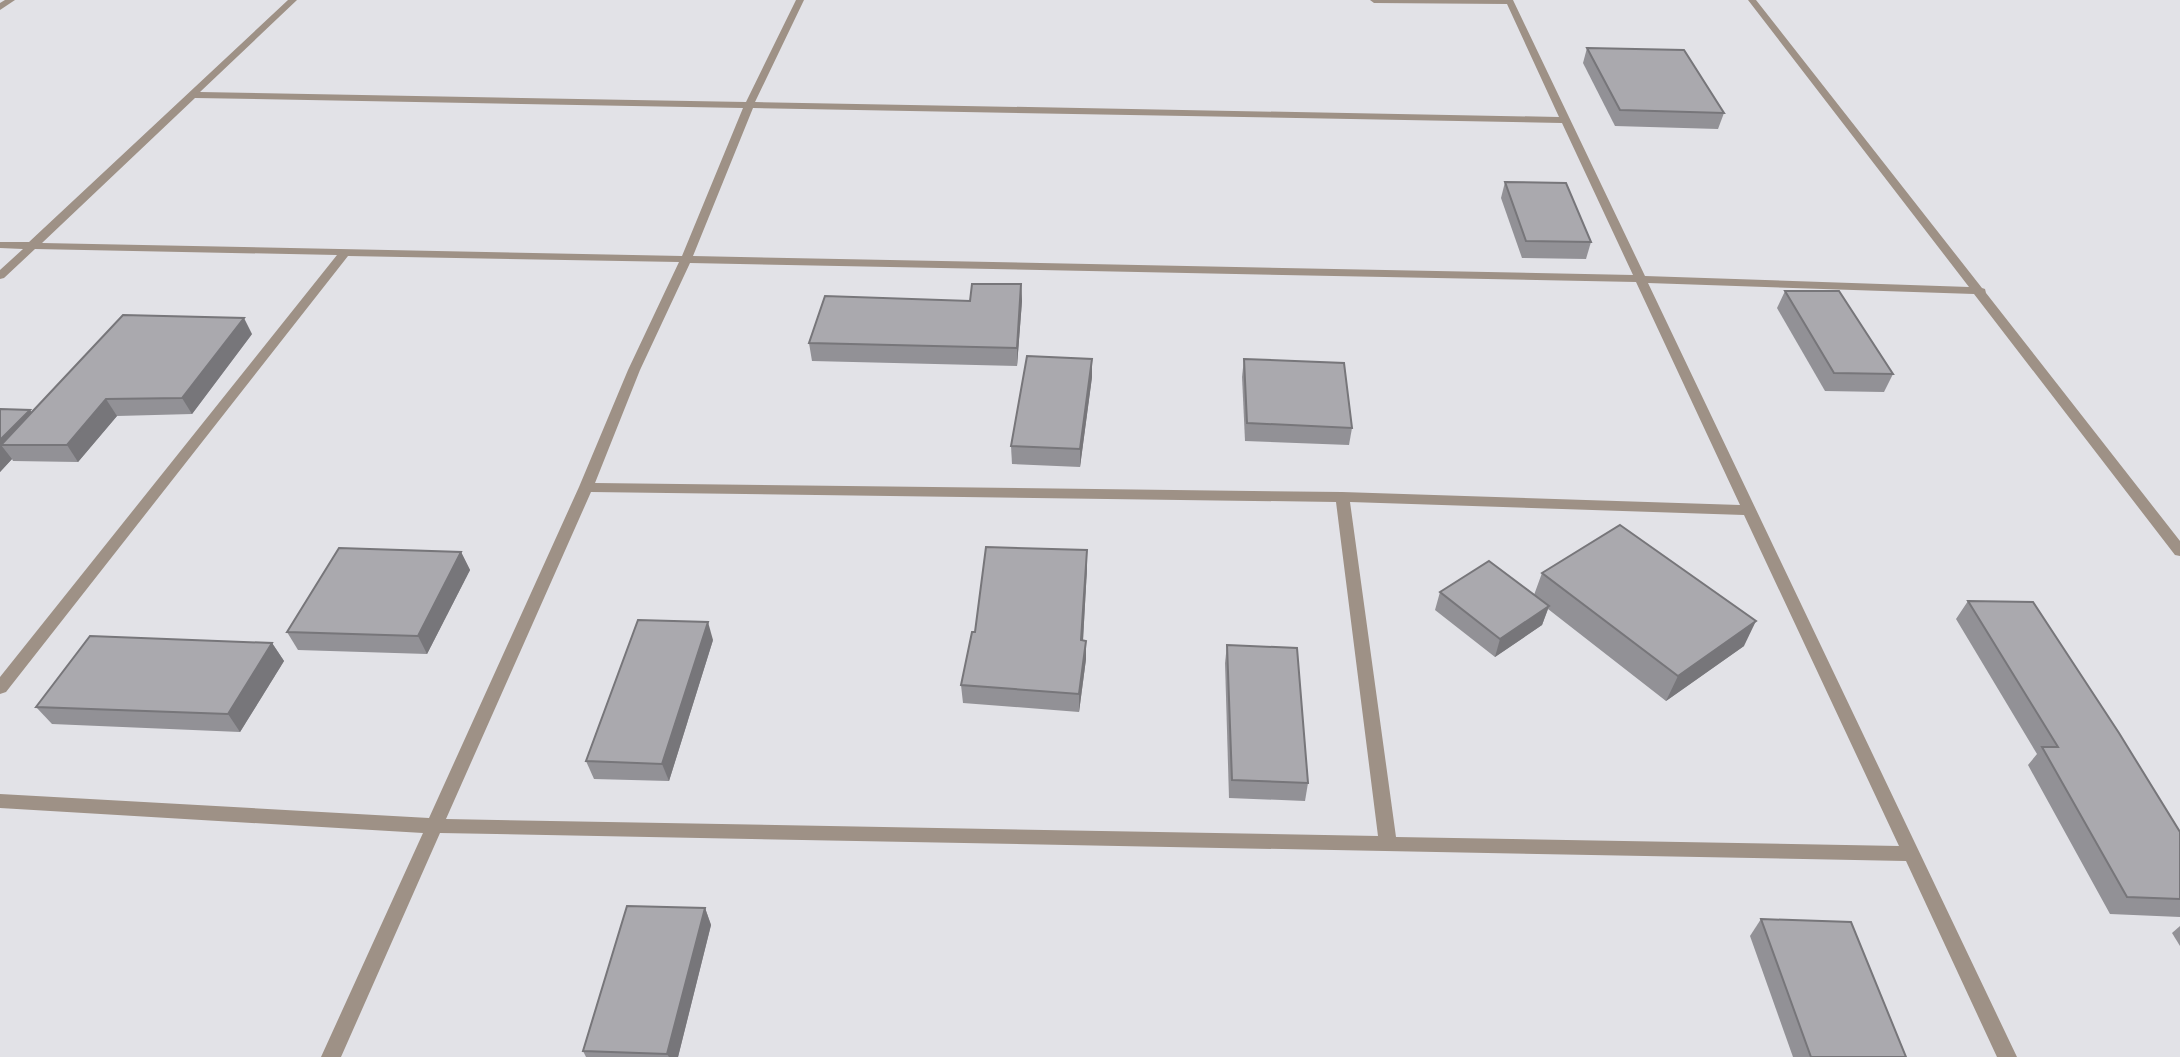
<svg xmlns="http://www.w3.org/2000/svg" width="2180" height="1057" font-family="Overpass,sans-serif">
  <rect width="100%" height="100%" fill="#e2e2e7"/>
  <g fill="none" stroke-linecap="round" stroke-linejoin="round">
    <g fill="#9e9186" fill-rule="evenodd">
      <path d="M5 0H15L0 10V3Z"/>
      <path d="M288 0H297L200 92 746 102 796 0H804L755 102 1559 117 1507 4 1374 3 1370 0H1513L1645 276 1969 287 1748 0H1756L1982 288 1985 289 1986 293 2180 541V556L2175 555 1974 294 1648 283 2017 1057H1997L1906 861 440 833 341 1057H321L423 833 0 808V794L429 818 579 487 628 370 679 262 348 256 6 692 0 694V677L337 255 35 249 4 278 0 279V270L23 249 0 248V242H29ZM195 98 743 108 682 256 42 243ZM753 108 1562 123 1633 275 693 256ZM690 263 1636 282 1740 505 1342 492 595 483 640 370ZM591 492 1336 502 1378 836 446 819ZM1350 502 1744 515 1899 846 1396 837Z"/>
    </g>
  </g>
  <g fill="#929196">
    <path d="M1587 48 1724 113 1718 129 1615 126 1583 63Z"/>
    <path d="M1505 182 1591 242 1586 259 1522 258 1501 198Z"/>
    <path d="M1021 284 1022 301 1017 366 812 361 809 343 970 301Z"/>
    <path d="M1785 291 1893 374 1884 392 1825 391 1777 308Z"/>
    <path d="M252 334 192 414 117 416 78 462 13 461 12 459 0 472V409L30 410 31 413Z"/>
    <path d="M1092 359V377L1080 467 1012 464 1011 446Z"/>
    <path d="M1244 359 1352 428 1349 445 1245 441 1242 377Z"/>
    <path d="M1087 550V568L1083 640 1086 641V659L1079 712 963 703 961 685 975 632Z"/>
    <path d="M461 552 470 570 427 654 298 650 287 632Z"/>
    <path d="M1542 573 1744 646 1666 701 1548 609 1542 625 1495 657 1435 610 1440 592 1534 595Z"/>
    <path d="M1968 601 2180 832V917L2110 914 2028 765 2037 754 1956 619Z"/>
    <path d="M713 640 669 781 594 779 586 761Z"/>
    <path d="M272 643 284 661 240 732 52 724 36 707Z"/>
    <path d="M1227 645 1308 783 1305 801 1229 798 1225 663Z"/>
    <path d="M705 908 711 925 678 1057H586L583 1051Z"/>
    <path d="M1761 919 1906 1057H1793L1750 936Z"/>
    <path d="M2180 926V946L2172 933Z"/>
  </g>
  <g fill="#77767a">
    <path d="M1021 284 1022 301 1017 366V348Z"/>
    <path d="M244 318 252 334 192 414 182 398Z"/>
    <path d="M1092 359V377L1080 467V449Z"/>
    <path d="M106 399 117 416 78 462 67 445Z"/>
    <path d="M30 410 42 428 1 445 12 459 0 472V440Z"/>
    <path d="M1087 550V568L1082 658 1081 640Z"/>
    <path d="M461 552 470 570 427 654 418 636Z"/>
    <path d="M1549 606 1542 625 1495 657 1500 639Z"/>
    <path d="M1756 621 1744 646 1666 701 1678 676Z"/>
    <path d="M708 622 713 640 669 781 662 764Z"/>
    <path d="M1086 641V659L1079 712V694Z"/>
    <path d="M272 643 284 661 240 732 228 714Z"/>
    <path d="M705 908 711 925 678 1057H669L667 1054Z"/>
  </g>
  <g fill="#aaa9ae" stroke="#77767a" stroke-width="2">
    <path d="M1587 48 1684 50 1724 113 1620 110Z"/>
    <path d="M1505 182 1566 183 1591 242 1526 241Z"/>
    <path d="M972 284H1021L1017 348 809 343 825 296 970 301Z"/>
    <path d="M1785 291H1839L1893 374 1834 373Z"/>
    <path d="M123 315 244 318 182 398 106 399 67 445H1Z"/>
    <path d="M1027 356 1092 359 1080 449 1011 446Z"/>
    <path d="M1244 359 1344 363 1352 428 1247 423Z"/>
    <path d="M0 409 30 410 0 440Z"/>
    <path d="M1620 525 1756 621 1678 676 1542 573Z"/>
    <path d="M986 547 1087 550 1081 640 1086 641 1079 694 961 685 972 632H975Z"/>
    <path d="M339 548 461 552 418 636 287 632Z"/>
    <path d="M1489 561 1549 606 1500 639 1440 592Z"/>
    <path d="M1968 601 2033 602 2119 733 2180 832V899L2127 897 2042 747H2058Z"/>
    <path d="M638 620 708 622 662 764 586 761Z"/>
    <path d="M90 636 272 643 228 714 36 707Z"/>
    <path d="M1227 645 1297 648 1308 783 1232 780Z"/>
    <path d="M627 906 705 908 667 1054 583 1051Z"/>
    <path d="M1761 919 1851 922 1906 1057H1811Z"/>
  </g>
</svg>
